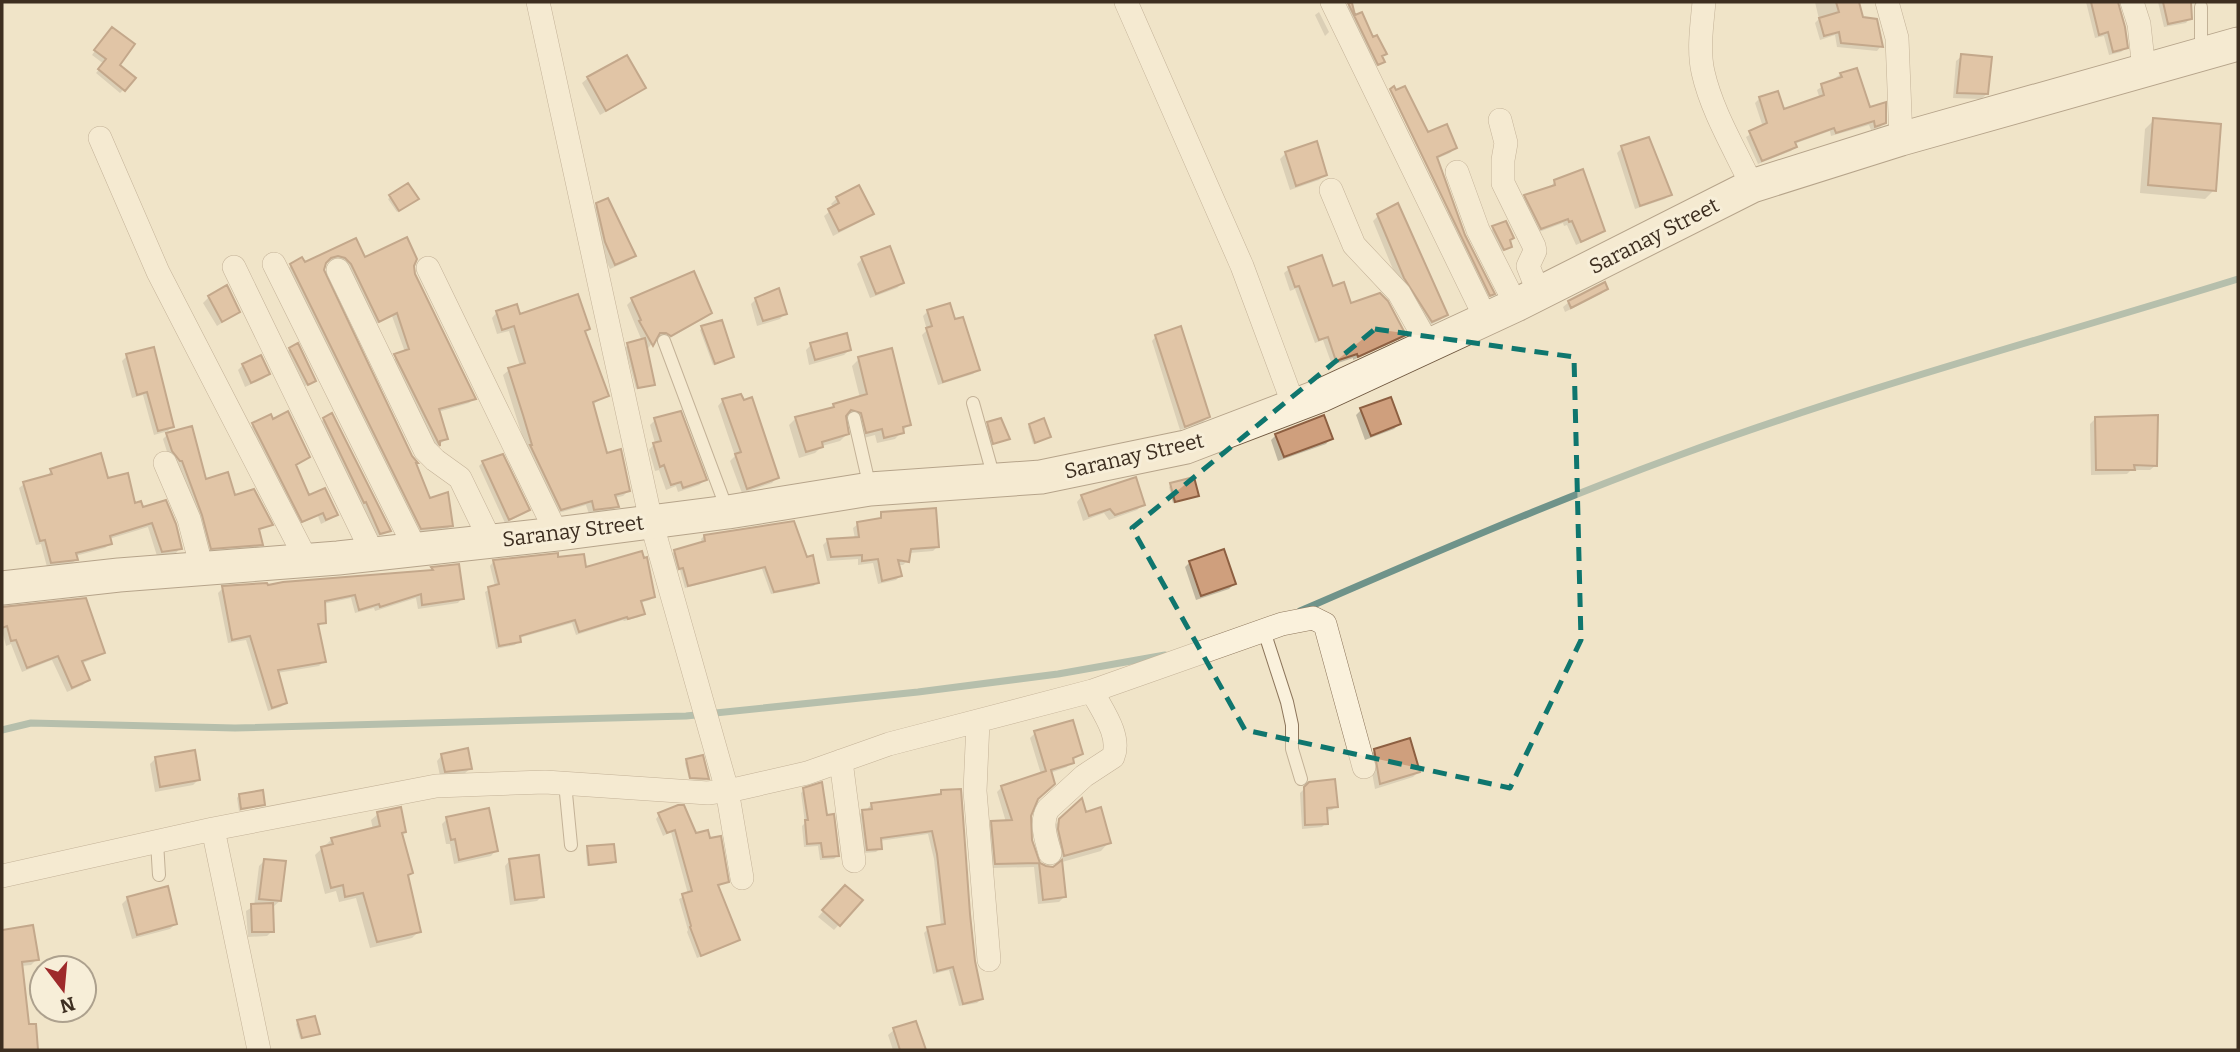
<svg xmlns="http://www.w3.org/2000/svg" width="2240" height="1052" font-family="Bitter,serif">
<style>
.shadow{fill:#0003}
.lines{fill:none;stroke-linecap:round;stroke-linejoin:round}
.stream{stroke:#6f938a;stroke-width:7}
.building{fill:#cf9f7d;stroke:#8d5f41;stroke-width:2}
.lane-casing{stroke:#8d765c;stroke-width:14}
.street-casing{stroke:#8d765c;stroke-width:24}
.secondary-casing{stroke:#6f573f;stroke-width:35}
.lane{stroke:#faf1dc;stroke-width:12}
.street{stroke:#faf1dc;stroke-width:23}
.secondary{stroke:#faf1dc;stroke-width:33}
.marked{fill:none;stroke:#0f766e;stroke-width:5;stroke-dasharray:14 9;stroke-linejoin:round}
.labels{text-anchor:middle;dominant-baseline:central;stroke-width:6;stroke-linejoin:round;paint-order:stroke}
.street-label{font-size:21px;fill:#3d2e20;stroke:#f7eed8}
</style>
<rect width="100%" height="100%" fill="#f0e4c8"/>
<path class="shadow" d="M1815 2H1857L1861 19 1881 46 1877 51 1837 47 1835 35 1820 40 1815 23 1819 19Z
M2086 2H2118L2126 48 2121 52 2109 55 2104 36 2095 38Z
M2158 2H2200L2189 4 2190 18 2186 23 2164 27Z
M1351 5 1354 17 1361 14 1383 62 1376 66 1347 7Z
M1319 12 1329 32 1325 36 1315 15Z
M108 33 123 90 120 93 96 73 104 64 92 55Z
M1962 56 1987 94 1981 99 1953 98 1956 61Z
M1841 74 1869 109 1885 123 1880 127 1871 130 1869 125 1831 136 1830 131 1794 144 1795 147 1791 151 1758 164 1746 137 1763 127 1755 103 1760 98 1783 112 1820 99 1817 90Z
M588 78 644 88 638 93 600 115 582 83Z
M1389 92 1448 212 1427 135 1455 148 1450 153 1436 159 1463 236 1492 293 1488 298 1386 95Z
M2154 120 2214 190 2205 199 2140 193 2145 129Z
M1314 144 1325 174 1319 180 1290 190 1280 159 1285 154Z
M1622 148 1670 194 1665 199 1635 209 1617 153Z
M1555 181 1603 230 1598 235 1576 245 1567 225 1564 226 1563 223 1536 233 1520 201 1525 196 1550 188Z
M407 185 414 201 397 212 388 199Z
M837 198 872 214 866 219 833 236 824 216 834 208 831 204Z
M597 205 634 256 628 261 610 269 600 248 592 210Z
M1378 216 1446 315 1440 320 1426 327 1399 284 1373 221Z
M1505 223 1510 247 1502 251 1491 230Z
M355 240 364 259 412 266 414 275 474 398 469 403 438 412 446 439 435 448 391 361 405 352 392 316 374 325 340 262 333 260 325 262 322 270 429 500 451 525 446 530 417 533 286 270 291 266 304 264Z
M862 259 902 283 897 288 870 298 857 264Z
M1289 269 1332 288 1350 305 1404 334 1400 339 1353 360V358L1332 365 1323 340 1315 343 1295 289 1290 291 1284 273Z
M1606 289 1601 294 1565 312 1563 307 1569 302Z
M209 297 238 312 217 326 203 303Z
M756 299 785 313 780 319 757 326 751 304Z
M632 300 710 312 705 318 665 341 656 338 646 351 653 384 636 389 625 347 642 341 627 305Z
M928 311 978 369 973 374 938 385 922 335 927 330 923 316Z
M497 312 588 329 584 333 607 395 592 405 605 455 628 491 623 496 614 498 617 506 612 511 589 514 586 505 555 514 527 451 503 375 509 370 520 366 509 331 497 334 492 318Z
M702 328 732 356 730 359 713 365 700 330Z
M1156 336 1208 417 1203 422 1180 430 1152 341Z
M811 345 849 350 844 355 809 365 806 350Z
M290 349 312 383 305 386 288 351Z
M127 356 172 426 168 431 154 435 143 395 132 398 122 361Z
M859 359 909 424 895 439 877 443 875 435 860 439 854 419 844 415 847 434 840 441 822 446 815 453 799 458 789 425 796 418 830 410 834 405 860 398 852 366Z
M243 365 268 374 263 379 245 387 238 370Z
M723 400 777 477 772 483 742 493 730 461 735 456 718 406Z
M1361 410 1399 424 1394 429 1365 440 1356 415Z
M270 417 308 456 295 466 308 498 336 514 331 519 321 524 318 516 297 525 248 430 253 425Z
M324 419 389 530 385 534 376 536 320 423Z
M2095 419 2156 465 2150 470H2131L2127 474 2091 475 2090 424Z
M655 420 705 480 699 485 678 492 676 486 666 490 659 470 655 471 649 450 655 443 650 425Z
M988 424 1008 439 991 445 986 426Z
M1030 425 1049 437 1033 444 1028 427Z
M167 435 205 481 234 497 271 525 258 531 261 544 257 548 207 552 199 520 178 464H175L168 455 163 439Z
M1276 435 1331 438 1326 444 1278 461 1271 440Z
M483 462 528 510 524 514 505 523 479 466Z
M51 470 107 480 134 505 142 510 180 548 176 553 157 556 148 527 109 539 110 544 105 548 75 556 76 560 71 564 47 567 41 544 36 545 19 488 24 484 47 477Z
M1171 485 1197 495 1173 503 1169 487Z
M1082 496 1143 504 1137 510 1109 520 1104 513 1083 521 1077 502Z
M882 514 937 547 933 551 909 553 907 561 903 565H898L900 576 896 580 878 584 873 563 858 565V559L827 561 823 545 827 541 855 539 853 528 858 524 878 521Z
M704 536 806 559 817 582 814 586 771 594 762 569 685 588 680 570 676 571 671 555 675 551 702 543 701 539Z
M556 555 557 559 654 596 650 600 640 603 643 613 639 617 624 621 623 620 576 635 572 623 519 638V641L515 645 496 649 485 592 495 586 490 566 493 562Z
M1190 562 1234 584 1229 589 1196 600 1185 567Z
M432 569 462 598 458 603 418 609 416 598 375 611 374 608 355 613 351 598 323 604 324 622 317 627 324 661 319 666 277 673 285 703 281 707 268 711 246 640 228 643 218 593 223 588H266L429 573Z
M84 600 103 652 97 657 81 664 88 679 83 685 67 692 52 660 22 672 11 644 6 646 2 630V608Z
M1035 733 1081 754 1072 760 1067 767 1050 773 1034 802 1028 824 1032 846 1038 864 1046 868 1064 897 1059 902 1038 904 1034 867 991 868 987 827 992 822H1006L997 792 1002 787 1041 774 1030 738Z
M1375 751 1418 772 1413 777 1375 789 1369 756Z
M442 755 471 768 465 773 440 776 437 761Z
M156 758 198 780 193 785 155 792 150 764Z
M687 760 707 778 705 780 689 779 685 763Z
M1310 783 1336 806 1332 810 1326 811V823L1322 827 1302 829 1300 793Z
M804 790 825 816 837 856 834 859 820 860 818 846 804 847 802 826 805 823 801 793Z
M942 792 981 999 977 1003 959 1006 949 970 933 974 924 933 928 929 941 926 934 859 928 834 879 841 880 848 876 852 863 853 858 816 862 812 869 811 868 808 872 804 937 796Z
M239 795 263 804 239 811 237 798Z
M378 814 404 831 400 835 411 873 407 878 419 931 412 938 370 948 356 898 339 902 336 891 325 894 315 855 332 839 373 829 371 820Z
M1085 814 1109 842 1101 851 1055 864 1051 829 1060 820Z
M659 815 695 835 727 882 717 887 738 939 734 943 697 958 687 932 688 930 679 899 688 894 671 832 663 836 656 819Z
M447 819 496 850 491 856 454 864 450 844H446L442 824Z
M588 848 614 862 612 864 587 866 586 850Z
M510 860 542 896 537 901 510 905 505 866Z
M264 861 280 901 274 906H271L272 931 267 936 248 937 246 911 254 906 259 866Z
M845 887 860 901 834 930 818 917Z
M128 898 175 924 170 929 132 939 122 904Z
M31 927 37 959 31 965 21 966 28 1026 35 1025 36 1050H2V931Z
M298 1022 318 1033 300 1039 296 1024Z
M915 1023 924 1050H893L888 1035 894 1030Z"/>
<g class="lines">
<path class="stream" d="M1300 611C1424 557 1549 503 1677 456 1861 388 2051 337 2238 279
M2 730 31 723 235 728 686 716 918 692 1058 674 1165 655"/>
</g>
<path class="building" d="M1836 2H1859L1863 17 1877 19 1883 47 1841 43 1839 32 1824 36 1819 18 1839 12Z
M2091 2H2118L2125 27 2128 48 2113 52 2108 32 2099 35Z
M2163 2H2191L2192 19 2168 24Z
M1348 3H1352L1355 15 1362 12 1373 37 1377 35 1387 54 1382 56 1385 62 1378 65Z
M112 27 135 44 120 65 136 78 125 91 98 69 106 59 94 50Z
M1961 54 1992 57 1988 94 1957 93Z
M627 55 646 88 606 111 587 77Z
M1857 68 1870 107 1886 102V123L1875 127 1874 121 1836 133 1834 128 1795 142 1797 147 1762 161 1749 131 1767 123 1759 97 1778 91 1784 109 1824 95 1821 84 1842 77 1840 73Z
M1394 86 1396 90 1405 86 1428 132 1447 124 1457 148 1437 157 1465 235 1495 294 1490 296 1390 89Z
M2153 118 2221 124 2216 191 2148 185Z
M1649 137 1672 195 1640 206 1621 146Z
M1317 141 1327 175 1296 186 1285 152Z
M1583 169 1605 231 1581 242 1572 221 1569 222 1568 219 1541 229 1524 195 1555 185 1554 180Z
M408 183 419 199 399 211 389 195Z
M859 185 874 214 839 231 828 209 839 203 836 197Z
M608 198 636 256 615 265 605 242 596 203Z
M1398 203 1448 315 1432 322 1404 278 1377 214Z
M1506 221 1514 238 1510 240 1512 247 1504 250 1492 226Z
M407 237 417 259 414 266 415 274 476 399 439 409 448 439 440 441V446L394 354 409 349 397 313 379 322 351 264 345 258 338 256 331 258 326 263 324 270 412 456 418 463H416L430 498 448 492 453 526 421 529 290 264 302 257 305 262 356 238 365 257Z
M890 246 904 283 876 294 861 257Z
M1322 255 1333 286 1344 282 1351 303 1380 293 1388 301 1406 335 1358 357 1357 354 1336 361 1328 337 1319 340 1299 286 1295 287 1288 267Z
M694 271 712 313 671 336 666 333H660L653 346 639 321 641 320 631 298Z
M1605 282 1608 289 1571 308 1568 301Z
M227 285 240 312 222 322 208 296Z
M779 288 787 314 763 321 755 298Z
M578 294 590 329 585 331 609 396 593 402 607 453 621 449 630 491 615 495 619 507 594 510 592 501 561 510 530 445H532L523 415 508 368 525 363 514 326 502 330 496 311 517 304 520 314Z
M950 303 955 319 963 317 980 370 943 382 926 328 932 326 927 310Z
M722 320 734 357 715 364 701 326Z
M1181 326 1210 417 1185 427 1155 335Z
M847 333 851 350 815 360 810 343Z
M645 338 655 385 638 388 627 343Z
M298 343 316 381 308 385 289 348Z
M154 347 174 427 158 431 147 392 137 395 126 354Z
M892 348 911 425 903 427 904 433 884 438 882 429 866 433 861 413 851 410 846 416 849 434 822 442 823 447 806 452 795 417 834 407 833 404 867 394 858 357Z
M261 355 270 374 251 383 242 364Z
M741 394 744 400 752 397 779 478 747 489 735 454 741 452 722 399Z
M1391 397 1401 424 1371 436 1360 408Z
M288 411 310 457 296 465 309 495 325 488 338 515 326 520 323 513 302 522 252 423 271 414 273 419Z
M681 411 707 480 683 488 681 482 671 485 664 465 660 467 653 443 661 441 654 418Z
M332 413 391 531 380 534 366 502 364 503 323 418Z
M1324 415 1333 439 1284 457 1275 434Z
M2158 415 2157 466 2134 465 2135 470H2096L2095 417Z
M1001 418 1010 439 993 444 987 422Z
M1044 418 1051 437 1035 443 1029 424Z
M192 426 206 479 228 472 235 495 254 489 273 525 259 529 263 545 211 549 202 515 182 461H180L172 451 166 433Z
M101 453 108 478 128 473 135 503 141 501 143 507 166 500 176 524 182 549 162 552 152 523 110 536 112 544 76 553 78 560 51 563 45 540 40 541 23 482 52 474 50 469Z
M503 454 530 510 509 520 482 461Z
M1136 477 1145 505 1115 515 1110 509 1089 516 1081 495Z
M1194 477 1199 496 1175 502 1170 483Z
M936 508 939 547 911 549 909 562 898 560 902 576 882 581 878 559 862 561V555L831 557 827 539 859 537 857 522 881 518V512Z
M794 521 807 557 813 555 819 583 774 592 765 567 688 586 683 568 679 569 674 550 705 541 704 535Z
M1224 549 1236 584 1201 596 1189 561Z
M642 551 644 558 647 557 655 597 641 601 645 614 628 619 627 617 579 632 575 620 520 636 521 642 499 646 488 587 499 584 493 560 558 553V557L584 554 586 567Z
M459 564 464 599 422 605 421 594 380 607 379 604 359 610 355 595 325 601 326 623 318 624 326 662 278 670 287 703 272 708 250 636 232 640 222 586 267 583 268 585 283 582 433 570 431 567Z
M86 598 105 653 82 661 90 680 72 688 58 656 27 668 16 640 11 641 7 626 2 628V607Z
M1073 720 1083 754 1073 758 1074 763 1051 770 1055 784 1038 799 1031 816 1032 840 1040 863 1046 866 1053 867 1062 860 1066 897 1043 900 1039 863 995 864 991 821 1012 820 1001 786 1046 771 1034 731Z
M1410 738 1420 772 1380 784 1374 749Z
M468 748 472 769 445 772 441 754Z
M195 750 200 780 160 787 155 757Z
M703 755 709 779 690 778 686 759Z
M1335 779 1338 807 1327 808 1328 824 1305 825 1304 787 1309 782Z
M822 782 827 815 834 814 839 856 823 857 821 843 807 844 805 820H808L803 788Z
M961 789 970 914 975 961 983 999 963 1004 953 967 937 971 927 927 945 924 937 854 932 831 881 838 882 849 867 850 862 810 872 809 871 803 941 794V790Z
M263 790 265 805 241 809 239 794Z
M1082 798 1086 812 1101 807 1111 843 1064 856 1058 829 1059 819Z
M678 805H684L696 833 708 830 710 838 721 836 729 882 718 885 740 940 701 956 690 927 691 926 682 894 692 891 675 830 667 833 658 813Z
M401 807 406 832 402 833 413 873 408 875 421 932 377 942 363 893 345 897 343 885 331 888 321 847 333 844 331 838 380 826 377 812Z
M489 808 498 851 459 860 455 839 451 840 446 817Z
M614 844 616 862 589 865 587 846Z
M539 855 544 897 515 900 509 859Z
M264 859 286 861 281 901 259 899Z
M845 885 863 900 840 926 822 910Z
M168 886 177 924 137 935 127 897Z
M273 903 274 932H252L251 904Z
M33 925 39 960 22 962 29 1024H36L38 1050H2V930Z
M315 1016 320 1034 302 1038 297 1020Z
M916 1021 926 1050H900L893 1028Z"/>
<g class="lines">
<g class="lane-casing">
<path id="lane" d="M2201 7V51
M664 341 728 512
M973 403 994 478
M854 418 870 488
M1264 631 1287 702 1292 725V749L1301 779
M565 783 571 845
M157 842 159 875"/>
</g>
<g class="street-casing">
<path id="street" d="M538 2 651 521 727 790 742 878
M1126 2 1242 266 1294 406
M1332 2 1486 319
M1704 2C1702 24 1698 50 1703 72 1712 112 1735 149 1752 186
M1887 2 1897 38 1901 139
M2132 2 2139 24 2144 70
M1500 120 1506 143 1503 160V183L1534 246 1535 251 1528 266 1539 294
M100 138 158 272 306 559
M1457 172 1478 230 1516 305
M1331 190 1354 245 1399 293 1429 346
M274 264 416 550
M234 267 373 554
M428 268 557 534
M338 270 425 450 435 460 460 478 491 542
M165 463 189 519 202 569
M978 722 975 791 989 960
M841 761 854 861
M213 829 259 1050
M1050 853C1046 839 1040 822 1048 809L1084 776 1113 757C1122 736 1101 709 1092 691
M2 876 213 829 436 786 545 782 708 793 737 789 807 773 889 744 1092 691 1282 624 1313 618 1325 624 1364 767"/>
</g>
<g class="secondary-casing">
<path id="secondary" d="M2 588 119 575 338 558 557 534 728 512 870 489 1041 477 1186 447 1322 395 1516 305 1752 186 1901 139 2238 44"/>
</g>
<use href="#lane" class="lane"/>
<use href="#street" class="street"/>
<use href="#secondary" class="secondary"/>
</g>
<path d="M0 0H2240V1052H0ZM1375 329 1574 357 1581 640 1510 788 1245 730 1132 528Z" fill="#f0e4c8" fill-opacity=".55" fill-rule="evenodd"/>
<path class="marked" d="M1375 329 1574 357 1581 640 1510 788 1245 730 1132 528Z"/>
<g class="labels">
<g class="street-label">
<text transform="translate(1654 236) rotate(-27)">Saranay Street</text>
<text transform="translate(1134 456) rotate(-13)">Saranay Street</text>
<text transform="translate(573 531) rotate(-7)">Saranay Street</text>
</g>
</g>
<rect width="2240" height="1052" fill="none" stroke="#3d2e20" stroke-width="7"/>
<g transform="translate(63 989) rotate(164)"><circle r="33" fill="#f7eed8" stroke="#ada18e" stroke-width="2"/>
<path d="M0-5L12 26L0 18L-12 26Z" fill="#9e2a2b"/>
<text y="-10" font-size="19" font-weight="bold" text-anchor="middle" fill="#3d2e20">N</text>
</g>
</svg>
